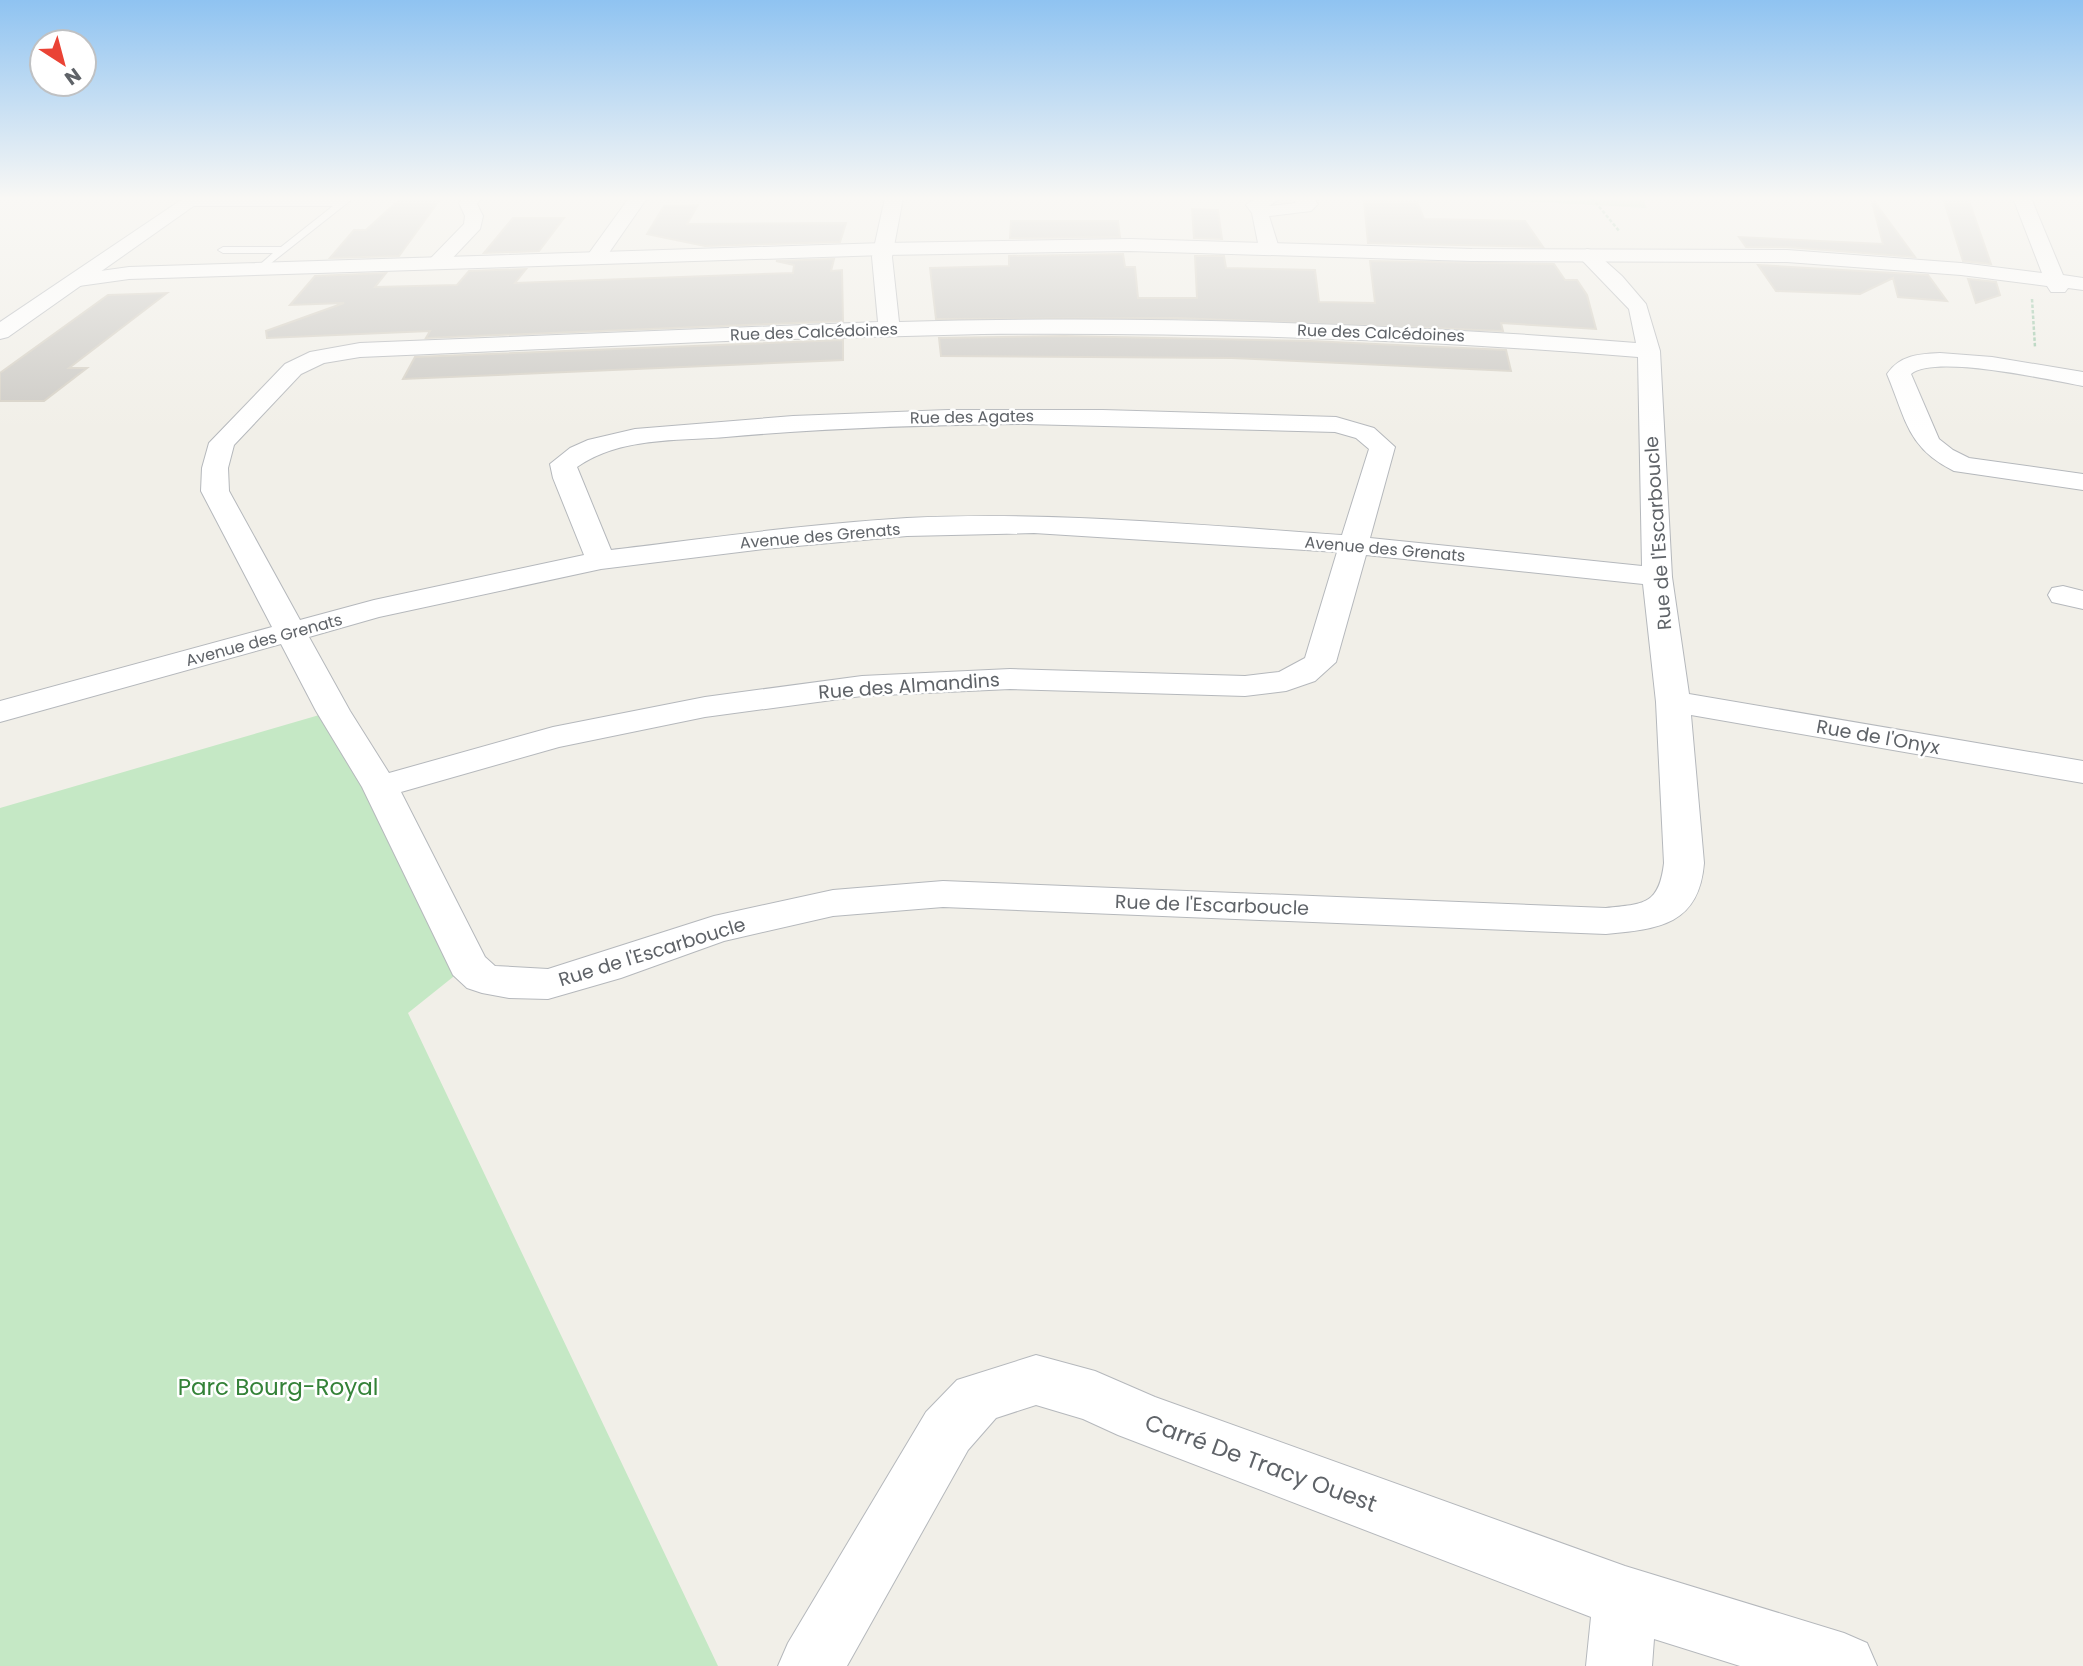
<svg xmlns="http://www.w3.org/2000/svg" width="2083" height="1666" font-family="Poppins,sans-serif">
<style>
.green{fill:#c5e8c5}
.building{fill:#cccac5;stroke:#d6d1c6;stroke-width:2}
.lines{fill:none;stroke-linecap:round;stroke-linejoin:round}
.service-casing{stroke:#b5b8bc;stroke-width:2}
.minor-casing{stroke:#b5b8bc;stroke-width:2}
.tertiary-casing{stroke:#b5b8bc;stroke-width:2}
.secondary-casing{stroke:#b6babf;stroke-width:2}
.path{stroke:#9cc7a9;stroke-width:2.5;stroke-dasharray:3.5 2;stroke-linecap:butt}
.service{fill:#fff;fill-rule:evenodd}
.minor{fill:#fff;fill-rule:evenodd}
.tertiary{fill:#fff;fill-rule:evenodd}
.secondary{fill:#fff;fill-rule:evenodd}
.labels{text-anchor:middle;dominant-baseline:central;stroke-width:5;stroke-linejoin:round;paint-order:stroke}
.far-street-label{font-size:16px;fill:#5f6368;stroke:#fff}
.street-label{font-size:19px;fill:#5f6368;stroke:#fff}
.near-park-label{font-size:23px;fill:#348238;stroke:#fff}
.near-street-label{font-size:23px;fill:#5f6368;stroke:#fff}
</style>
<rect width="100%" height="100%" fill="#f1efe8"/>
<path class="green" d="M1467 198H1642L1647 208Z
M333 711 468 965 408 1013 718 1666H0V808Z"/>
<path class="building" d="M401 198H441L399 256 330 258 354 230H366Z
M1943 198H1968L1991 264 1963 261Z
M1364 201 1417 202 1424 219 1525 221 1543 247 1368 243Z
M1874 201 1915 257 1787 247H1746L1739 237 1883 244 1872 202Z
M698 205 687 224 846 223 840 242 705 246 647 234 664 206Z
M1192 209 1218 210 1222 239 1194 238Z
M513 218H564L539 251 484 253Z
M1011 221H1118L1120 237 1010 238Z
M1123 254 1125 267H1135L1138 298H1197L1195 256H1224L1226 268 1315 270 1319 302 1375 303 1370 261 1554 264 1565 280H1577L1587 295 1596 329 1501 323 1503 331 1176 318 936 319 930 268 1009 266V256Z
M834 259 831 271 842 270 843 321 426 338 430 331 267 338 266 331 344 303 290 305 315 276 386 273 375 287 457 285 469 271 526 269 515 283 793 273 794 265 776 261Z
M1758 265 1928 275 1947 301 1898 297 1893 278 1860 294 1776 291Z
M1968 279 1996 282 2000 295 1976 303Z
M167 293 69 368H87L44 401H0V373L108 295Z
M1064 336 1310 341 1506 350 1511 371 1232 358 941 356 939 338Z
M843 340V360L403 379 415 357Z"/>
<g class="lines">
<g class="service-casing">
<path id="service" d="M342 198 351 200 261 271 256 268 273 253H223L218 250 223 247H281L333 206H189L184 203 189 200Z"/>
</g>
<g class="minor-casing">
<path id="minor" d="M482 198 477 204 483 216 480 229 445 266H431L428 262 431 258 464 224 465 216 459 203 462 199Z
M629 198H647L604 260H590L587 256Z
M885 198H903L892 257 899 322C1145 315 1391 323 1636 343L1629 309 1577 255 1587 249 1594 251 1622 276 1646 304 1660 351 1672 577 1689 694 2083 761V783L1691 715 1704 863C1699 925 1659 929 1606 934L943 907 833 916 724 941 621 978 548 999 509 998 482 993 467 988 453 975 362 787 316 711 281 644 0 722V701L272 627 201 491 202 468 209 443 285 364 310 352 360 343 878 322 872 257ZM982 334C1201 332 1419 339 1638 357L1642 566 1370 538 1395 447 1374 428 1336 417 1103 410H948L793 416 635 429 588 440 570 448 550 464 553 478 584 555 374 600 300 620 229 491 228 468 234 445 301 374 324 363 360 357 749 340ZM1025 424 1335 432 1356 438 1369 449 1342 535C1198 525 1052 511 907 518 808 524 709 538 611 550L577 467C620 437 676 441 726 437 826 428 925 425 1025 424ZM1034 533 1337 552 1305 658 1279 672 1245 676 1010 669 862 676 705 697 553 727 389 773 350 711 309 637 379 617 601 569 764 549 907 536ZM1366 555 1643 584 1656 702 1664 863C1659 905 1644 904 1606 908L943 881 833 890 714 916 548 969 495 966 485 957 401 792 559 747 705 717 862 696 1010 689 1245 696 1286 691 1315 681 1336 662Z
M1256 198H1281L1269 206 1296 203 1292 198H1313L1318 204 1311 211 1269 216 1279 248 1269 254 1259 248 1252 213 1246 205Z
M1940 353 1992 357 2083 372V386C2050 380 1935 354 1911 374L1939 439 1953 450 1969 458 2083 474V490L1954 471C1907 448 1906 419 1887 374 1900 355 1919 354 1940 353Z
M2063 586 2083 591V609L2052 602 2048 595 2052 588Z
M1036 1355 1095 1371 1155 1397 1625 1566 1844 1633 1867 1643 1877 1666H1740L1654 1639 1652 1666H1586L1591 1617 1118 1435 1083 1419 1036 1405 996 1418 968 1450 847 1666H778L788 1643 926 1412 957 1380Z"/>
</g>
<g class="tertiary-casing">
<path id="tertiary" d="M2013 198H2031L2063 275 2083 278V290L2068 288 2065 292H2051L2047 286 1961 275 1787 262 1472 261 1130 251 884 255 129 279 79 286 72 284 69 280 72 276 79 274 129 267 884 243 1130 239 1472 249 1787 250 1961 263 2042 273Z"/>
</g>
<g class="secondary-casing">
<path id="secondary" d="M184 198H205L8 337 0 339V322Z"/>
</g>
<path class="path" d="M1592 198 1620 232
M2032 299 2035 347"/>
<use href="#service" class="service"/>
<use href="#minor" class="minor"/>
<use href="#tertiary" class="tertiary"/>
<use href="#secondary" class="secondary"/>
</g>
<linearGradient id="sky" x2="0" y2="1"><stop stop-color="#8fc3f1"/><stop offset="0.46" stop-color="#f9f8f5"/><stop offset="1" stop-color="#f9f8f5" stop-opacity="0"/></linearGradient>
<rect width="2083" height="431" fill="url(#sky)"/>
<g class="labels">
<g class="far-street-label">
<text transform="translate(814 332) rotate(-2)">Rue des Calcédoines</text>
<text transform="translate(1381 333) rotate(2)">Rue des Calcédoines</text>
<text transform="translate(972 417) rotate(-1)">Rue des Agates</text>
<text transform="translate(820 536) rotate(-5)">Avenue des Grenats</text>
<text transform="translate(1385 549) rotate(5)">Avenue des Grenats</text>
<text transform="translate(264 640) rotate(-15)">Avenue des Grenats</text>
</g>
<g class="street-label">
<text transform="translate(1658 533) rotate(-94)">Rue de l'Escarboucle</text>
<text transform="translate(909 686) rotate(-4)">Rue des Almandins</text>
<text transform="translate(1878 737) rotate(10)">Rue de l'Onyx</text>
<text transform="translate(1212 905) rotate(2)">Rue de l'Escarboucle</text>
<text transform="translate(652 952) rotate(-17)">Rue de l'Escarboucle</text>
</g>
<g class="near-park-label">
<text x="278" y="1387">Parc Bourg-Royal</text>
</g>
<g class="near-street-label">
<text transform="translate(1261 1463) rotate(20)">Carré De Tracy Ouest</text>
</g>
</g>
<g transform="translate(63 63) rotate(144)"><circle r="33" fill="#ffffff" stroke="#bfc1c3" stroke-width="2"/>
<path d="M0-5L12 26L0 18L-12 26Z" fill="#ea4335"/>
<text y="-10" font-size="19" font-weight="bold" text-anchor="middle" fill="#5f6368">N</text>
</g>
</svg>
